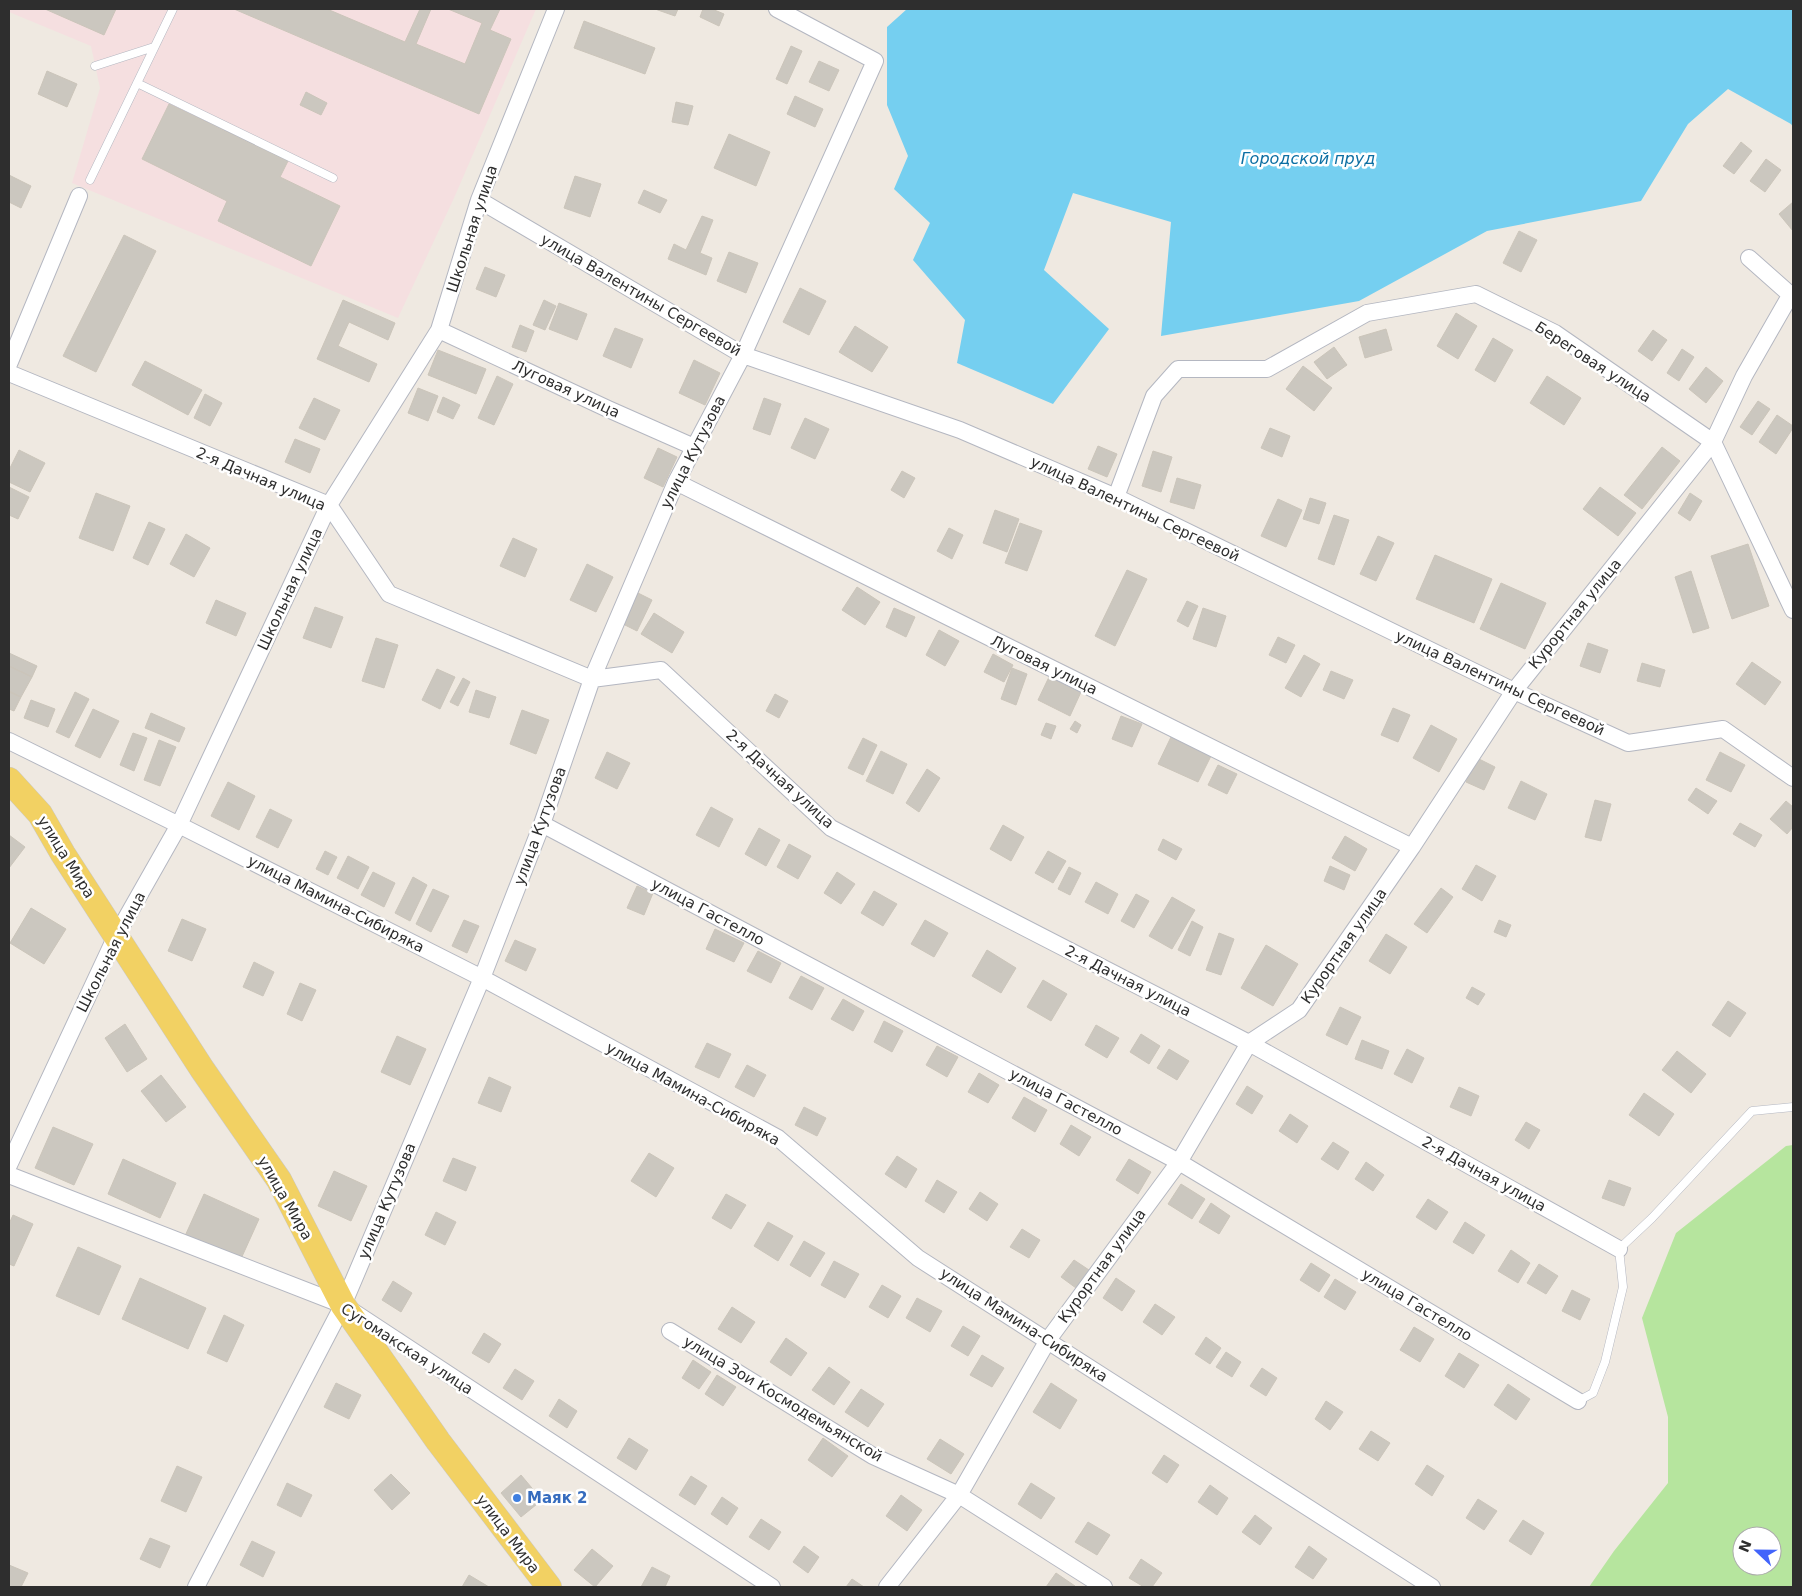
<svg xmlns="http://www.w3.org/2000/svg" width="1802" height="1596" font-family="'DejaVu Sans',sans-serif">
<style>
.medical{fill:#f5dfe0}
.green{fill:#b6e59e;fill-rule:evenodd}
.water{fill:#75cff0}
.building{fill:#cbc7bf;stroke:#cbc5ba}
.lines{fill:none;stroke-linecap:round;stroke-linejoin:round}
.lane-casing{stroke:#b4b7c1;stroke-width:9}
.street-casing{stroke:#b4b7c1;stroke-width:18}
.primary-casing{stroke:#c9c9c9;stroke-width:26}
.lane{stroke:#fff;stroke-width:8}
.street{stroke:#fff;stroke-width:16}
.primary{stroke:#f2d163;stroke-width:25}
.shop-dot{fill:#3f7fe0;stroke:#fff;stroke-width:2}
.labels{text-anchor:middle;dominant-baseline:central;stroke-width:5;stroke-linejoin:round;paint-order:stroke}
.street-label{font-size:15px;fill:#2e2e2e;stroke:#fff}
.shop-label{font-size:15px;font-weight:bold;fill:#366cbe;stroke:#fff;text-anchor:start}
.water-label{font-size:16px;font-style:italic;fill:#0d6fa3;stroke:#fff}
</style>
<rect width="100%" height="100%" fill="#efe9e1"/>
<path class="medical" d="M9 9H536L454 198 398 318 72 183 100 88 91 46 9 12Z"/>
<path class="green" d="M1793 1145V1587H1589L1614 1551 1668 1483V1417L1642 1318 1676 1233 1786 1146ZM1742 1536H1772V1566H1742Z"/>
<path class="water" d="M907 9H1793V127L1791 124 1728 89 1688 124 1641 201 1487 231 1359 301 1161 336 1171 222 1073 193 1044 270 1109 329 1053 404 957 363 965 320 913 260 930 223 894 189 908 156 887 105V27Z"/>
<path class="building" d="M45 9H116L104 35Z
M234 9H327L405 42 420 9H431L416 44 465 64 482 23 448 9H500L490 30 511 39 479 114Z
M655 9H678L675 16Z
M703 9H712L724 14 719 26 700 17Z
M584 21 655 48 645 74 574 48Z
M791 46 802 51 787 84 776 79Z
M819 61 839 70 829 91 809 82Z
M47 71 77 84 67 107 38 94Z
M306 92 327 103 321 115 300 105Z
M795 96 823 109 815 127 787 114Z
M676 102 693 106 688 125 672 122Z
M169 104 288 161 280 177 340 206 311 266 218 221 227 201 142 159Z
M729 134 770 152 756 186 714 168Z
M1741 142 1752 151 1734 174 1723 166Z
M1766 159 1781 170 1765 192 1750 181Z
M9 175 31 186 21 208 9 202Z
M575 176 601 184 590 217 564 208Z
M644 190 667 200 660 213 638 203Z
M1793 202V231L1779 214Z
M702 216 713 220 700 253 712 258 706 275 668 259 674 244 686 250Z
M1519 231 1537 240 1521 272 1503 263Z
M124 235 156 251 96 372 63 356Z
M729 252 758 263 746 293 717 281Z
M485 267 505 275 496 297 476 289Z
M800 288 826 301 809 335 783 322Z
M343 300 395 323 388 340 349 322 338 346 377 364 369 382 317 359Z
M544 300 556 306 545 330 533 325Z
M559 303 587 314 577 340 549 329Z
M1456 313 1477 326 1458 359 1437 346Z
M520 325 534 331 526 352 512 347Z
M855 326 888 347 872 372 839 352Z
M615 328 643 339 631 368 603 356Z
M1386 329 1392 350 1365 358 1359 337Z
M1653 330 1667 340 1652 361 1638 351Z
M1493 338 1513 350 1495 382 1475 370Z
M1334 347 1347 365 1327 379 1314 362Z
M1682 349 1694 357 1679 381 1667 373Z
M438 350 486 369 476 394 428 375Z
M694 360 720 373 705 405 679 393Z
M145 361 202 390 188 415 132 385Z
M1303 366 1332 388 1314 411 1286 389Z
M1706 367 1723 381 1706 403 1689 389Z
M497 376 513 384 494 425 478 418Z
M1547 376 1581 398 1564 425 1530 403Z
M418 388 438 396 428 421 408 413Z
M205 394 222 403 210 426 194 418Z
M443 397 460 405 453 419 437 412Z
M314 398 340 410 325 440 299 428Z
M764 398 781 404 770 435 753 429Z
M1758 401 1770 409 1752 435 1740 427Z
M1777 415 1793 426V428L1776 454 1759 442Z
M805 418 829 429 815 459 791 448Z
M1270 428 1290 436 1282 457 1261 448Z
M295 439 320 449 310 473 285 462Z
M1098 446 1117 454 1107 477 1088 469Z
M1662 447 1680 461 1642 509 1624 495Z
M658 448 677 457 663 487 644 478Z
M19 450 45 463 30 492 9 482V470Z
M1153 451 1172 457 1161 492 1142 486Z
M902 471 915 478 904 498 891 490Z
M1177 478 1201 485 1194 509 1170 502Z
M9 487 29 497 18 519 9 515Z
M1600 487 1636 513 1618 536 1583 509Z
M96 493 130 506 113 551 79 538Z
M1690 493 1702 501 1690 521 1678 513Z
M1310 498 1326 503 1319 524 1303 519Z
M1278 499 1302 510 1286 547 1261 536Z
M995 510 1019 519 1007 552 983 543Z
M1334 515 1349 520 1334 565 1318 559Z
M149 522 165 529 148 565 133 558Z
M1020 523 1042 531 1027 571 1005 563Z
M949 528 963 535 952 559 937 551Z
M186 534 210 548 194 577 170 564Z
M1378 536 1394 543 1376 581 1360 574Z
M513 538 537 549 525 577 500 566Z
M1748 544 1769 606 1732 619 1711 556Z
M1435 555 1492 579 1474 623 1416 599Z
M587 564 613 577 596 612 570 600Z
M1127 570 1147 579 1115 646 1095 636Z
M1691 571 1709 628 1693 633 1675 577Z
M1501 583 1546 603 1525 649 1480 629Z
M857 587 880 602 865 625 842 610Z
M638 593 652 600 637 631 623 624Z
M216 600 246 613 236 636 206 623Z
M1187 601 1198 606 1188 627 1177 621Z
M315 607 343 617 331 648 303 638Z
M894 608 915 617 906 637 886 627Z
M1203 608 1226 616 1216 647 1193 639Z
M654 613 684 632 672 653 641 634Z
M939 630 959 641 945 666 926 655Z
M1278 637 1295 645 1286 663 1269 655Z
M376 638 398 645 384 688 362 681Z
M1588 643 1608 650 1600 673 1580 666Z
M9 653 37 666 32 677 9 666Z
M993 654 1013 665 1004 682 984 672Z
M1304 655 1320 664 1301 697 1285 688Z
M1752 662 1781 682 1765 705 1736 684Z
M1642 663 1665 670 1660 687 1637 681Z
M9 666 32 677 21 697 9 692Z
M1012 668 1027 674 1016 705 1001 699Z
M437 669 455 677 440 709 422 700Z
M1331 671 1353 680 1344 699 1323 690Z
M1049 677 1081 692 1070 716 1038 700Z
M463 678 470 682 458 706 450 702Z
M476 690 496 697 489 718 469 712Z
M9 691 21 697 14 711 9 709Z
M75 692 89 699 69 738 56 732Z
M775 694 788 701 779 718 766 711Z
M31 700 55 709 48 727 24 718Z
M1393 708 1410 715 1398 742 1381 735Z
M93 709 119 721 100 758 75 746Z
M522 710 549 720 536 754 510 744Z
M151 713 185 728 179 742 145 728Z
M1121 716 1142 724 1132 747 1112 739Z
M1075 721 1081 725 1077 733 1070 729Z
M1046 723 1056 726 1051 739 1041 735Z
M1431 725 1457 739 1439 772 1413 758Z
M133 733 147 738 134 771 120 765Z
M1171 737 1211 756 1198 782 1158 764Z
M863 738 877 745 863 775 848 768Z
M159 740 176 747 160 786 144 780Z
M881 751 907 764 893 794 866 781Z
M607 752 630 763 617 789 595 778Z
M1720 752 1745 765 1731 792 1706 780Z
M1477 758 1495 767 1484 790 1466 782Z
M1218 765 1237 774 1227 794 1208 785Z
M927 769 940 778 919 812 906 803Z
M1521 781 1547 794 1535 820 1508 808Z
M228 782 255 796 239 830 211 816Z
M1696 788 1717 801 1708 814 1688 800Z
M1595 800 1611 804 1601 841 1585 837Z
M1786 801 1793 807V827L1787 834 1770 819Z
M711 807 733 819 719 847 696 835Z
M270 809 292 820 278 848 256 837Z
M1740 823 1762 835 1755 847 1733 834Z
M1003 825 1024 837 1011 861 990 849Z
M759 828 780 840 766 866 745 854Z
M9 835 25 847 9 868Z
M1345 836 1367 849 1355 871 1332 858Z
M1163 839 1182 849 1176 860 1158 850Z
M789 844 811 856 798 879 777 867Z
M325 851 337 857 328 875 316 869Z
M1048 851 1066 861 1053 883 1035 873Z
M348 856 369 867 358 889 337 878Z
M1476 865 1496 876 1482 901 1462 889Z
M1330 866 1350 875 1344 890 1324 881Z
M1069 867 1081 873 1070 895 1058 889Z
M373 872 395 883 384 907 361 895Z
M837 872 855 884 841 904 824 893Z
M413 877 427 885 410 921 395 913Z
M1096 882 1118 894 1108 914 1085 902Z
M637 886 653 893 644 915 627 908Z
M1441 888 1453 897 1427 933 1414 924Z
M433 889 449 896 431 932 416 924Z
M874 891 897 904 883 926 861 913Z
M1136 894 1149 901 1134 928 1121 921Z
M1172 897 1195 910 1172 949 1149 936Z
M31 908 66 929 44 964 10 943Z
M182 919 206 929 192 961 168 951Z
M464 920 479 926 467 953 452 946Z
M925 920 948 933 934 957 911 944Z
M1499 920 1511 925 1506 937 1494 932Z
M1192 921 1203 927 1190 956 1178 950Z
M715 929 744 943 734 962 706 949Z
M1219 933 1234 939 1221 975 1206 970Z
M1386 934 1407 947 1390 974 1369 961Z
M515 940 536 949 526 971 505 961Z
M1266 945 1298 964 1273 1006 1241 988Z
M987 950 1016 968 1001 993 972 976Z
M758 951 781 963 771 983 747 971Z
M254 962 274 972 263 996 243 987Z
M801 976 824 988 812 1010 789 998Z
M1043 980 1067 994 1051 1021 1027 1007Z
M300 983 316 990 302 1021 287 1014Z
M1472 987 1485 994 1478 1005 1466 998Z
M843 999 864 1011 853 1031 831 1019Z
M1728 1001 1746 1013 1730 1037 1712 1025Z
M1340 1007 1361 1017 1347 1045 1326 1035Z
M884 1021 903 1031 892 1052 874 1042Z
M125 1024 147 1059 127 1072 105 1038Z
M1096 1025 1119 1038 1107 1058 1085 1045Z
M1141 1034 1160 1046 1149 1064 1130 1052Z
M397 1036 426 1049 410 1085 381 1072Z
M1362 1040 1389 1051 1382 1069 1355 1059Z
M707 1043 731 1054 719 1078 695 1067Z
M937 1046 958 1057 947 1077 926 1065Z
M1169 1049 1189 1061 1177 1080 1157 1068Z
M1407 1049 1424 1058 1412 1083 1394 1074Z
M1677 1051 1706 1074 1691 1093 1662 1070Z
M747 1065 766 1075 754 1097 735 1087Z
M979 1073 999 1085 988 1103 968 1092Z
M161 1075 186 1107 166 1122 141 1091Z
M489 1077 511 1087 501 1112 478 1103Z
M1247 1086 1263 1096 1252 1114 1236 1104Z
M1459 1087 1479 1096 1471 1116 1450 1107Z
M1644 1093 1674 1114 1659 1136 1629 1115Z
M1024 1097 1047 1110 1035 1132 1012 1118Z
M804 1107 826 1118 817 1136 795 1125Z
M1290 1114 1308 1126 1297 1143 1279 1131Z
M1526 1122 1540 1130 1529 1149 1515 1140Z
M1071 1125 1091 1137 1079 1156 1060 1144Z
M53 1127 93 1144 74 1185 35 1168Z
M1333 1142 1349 1152 1338 1170 1321 1159Z
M649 1153 674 1168 656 1197 631 1181Z
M897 1156 917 1169 906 1188 885 1174Z
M453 1158 476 1167 466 1191 443 1181Z
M123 1159 176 1183 160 1218 108 1194Z
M1129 1159 1151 1172 1138 1194 1116 1180Z
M1366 1162 1384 1175 1373 1191 1355 1179Z
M334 1171 367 1186 351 1221 318 1206Z
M937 1180 957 1192 944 1213 925 1201Z
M1609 1180 1631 1188 1624 1206 1602 1198Z
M1181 1184 1205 1199 1192 1219 1168 1204Z
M980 1192 998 1204 987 1221 969 1209Z
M204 1194 259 1219 240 1261 185 1236Z
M726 1194 746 1205 731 1229 712 1218Z
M1428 1199 1448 1212 1436 1230 1416 1217Z
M1211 1203 1230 1216 1219 1234 1199 1222Z
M436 1212 456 1222 445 1245 425 1235Z
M13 1215 33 1224 14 1266 9 1264V1224Z
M768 1222 793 1236 778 1261 754 1246Z
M1465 1222 1485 1235 1473 1254 1453 1242Z
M1022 1229 1040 1240 1029 1258 1010 1247Z
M804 1241 825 1253 810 1277 790 1265Z
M78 1247 121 1266 99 1315 56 1296Z
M1511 1250 1530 1263 1518 1283 1498 1271Z
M1074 1260 1089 1270 1076 1288 1061 1277Z
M834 1261 859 1274 845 1298 821 1285Z
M1311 1263 1330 1275 1319 1292 1300 1280Z
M1539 1264 1558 1276 1546 1294 1527 1283Z
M140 1278 206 1308 188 1349 122 1319Z
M1116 1278 1135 1291 1122 1311 1103 1298Z
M1335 1279 1356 1292 1345 1310 1324 1297Z
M393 1281 412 1293 401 1312 382 1300Z
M882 1285 901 1296 888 1318 869 1307Z
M1572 1290 1590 1299 1580 1320 1562 1311Z
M917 1298 942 1311 930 1332 906 1318Z
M1155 1304 1175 1317 1162 1335 1143 1322Z
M732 1307 755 1322 741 1343 718 1329Z
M224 1315 244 1325 227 1362 207 1353Z
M963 1326 980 1336 968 1356 951 1346Z
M1414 1327 1434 1339 1420 1362 1400 1350Z
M484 1333 501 1344 489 1363 472 1353Z
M1206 1337 1221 1348 1210 1364 1195 1354Z
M786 1338 807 1353 791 1376 770 1362Z
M1226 1352 1241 1362 1232 1377 1216 1367Z
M1459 1353 1479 1365 1464 1388 1445 1376Z
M982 1355 1004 1368 992 1387 970 1375Z
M693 1360 711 1372 699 1389 682 1378Z
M829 1367 850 1382 834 1405 812 1390Z
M1262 1368 1277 1378 1266 1396 1250 1386Z
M515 1369 534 1381 522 1400 503 1388Z
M717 1375 736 1387 723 1406 705 1394Z
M336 1383 361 1395 349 1419 324 1407Z
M1051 1383 1077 1400 1060 1429 1033 1412Z
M1508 1384 1530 1399 1516 1420 1494 1405Z
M861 1389 884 1404 868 1427 845 1412Z
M559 1399 577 1411 567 1428 549 1416Z
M1326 1401 1343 1412 1330 1430 1315 1419Z
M1371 1431 1390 1443 1378 1461 1359 1449Z
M629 1438 648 1450 636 1470 617 1458Z
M823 1438 848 1456 832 1477 808 1460Z
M940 1439 964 1454 951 1474 927 1459Z
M1164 1455 1179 1465 1167 1483 1152 1473Z
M1427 1465 1444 1476 1432 1496 1415 1484Z
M177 1466 202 1477 186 1512 161 1501Z
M391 1474 410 1493 392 1510 374 1490Z
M521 1475 542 1500 521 1517 501 1493Z
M691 1476 707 1486 695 1505 679 1495Z
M287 1483 312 1495 301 1517 277 1505Z
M1031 1483 1055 1498 1041 1519 1018 1504Z
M1210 1485 1228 1498 1217 1515 1198 1502Z
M901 1495 922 1510 907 1531 886 1516Z
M722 1497 738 1508 727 1525 711 1514Z
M1478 1499 1497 1511 1484 1530 1466 1518Z
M1255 1515 1272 1528 1260 1545 1242 1532Z
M761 1519 781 1532 769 1550 749 1537Z
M1523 1520 1544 1533 1531 1555 1509 1541Z
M1088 1522 1110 1535 1097 1555 1075 1542Z
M150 1538 170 1546 160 1568 140 1559Z
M252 1541 275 1552 263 1577 240 1565Z
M804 1546 819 1557 808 1573 793 1562Z
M1309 1546 1327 1559 1313 1579 1295 1567Z
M592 1549 613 1566 595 1587 574 1570Z
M1141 1559 1162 1573 1152 1587H1144L1129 1578Z
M9 1565 28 1573 21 1587H9Z
M652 1567 670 1576 665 1587H641Z
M1056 1573 1075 1586 1074 1587H1046Z
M469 1575 489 1587H462Z
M852 1579 864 1587H846Z"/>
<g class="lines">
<g class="lane-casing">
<path id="lane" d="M95 66 154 47
M137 83 333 178
M90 180 173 9
M1578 1401 1593 1393 1605 1362 1623 1287 1619 1249 1652 1218 1752 1111 1793 1107"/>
</g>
<g class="street-casing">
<path id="street" d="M479 200 743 355 960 430 1116 497 1514 691 1628 743 1723 729 1793 778
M1749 258 1793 297
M439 330 608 409 694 447
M9 364 79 196
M9 373 329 505 389 594 592 679 661 670 831 828 1249 1043 1619 1249
M676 482 1412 847
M1116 497 1154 396 1178 369H1267L1367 313 1476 294 1555 333 1713 442 1793 610
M9 741 179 825 482 978 778 1138 918 1258 1432 1587
M542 824 1179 1162 1578 1401
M9 1165 116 936 179 825 329 505 439 330 479 200 556 9
M9 1175 343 1305 772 1587
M670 1331 873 1456 959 1495 1104 1587
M196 1587 343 1305 482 978 542 824 592 679 676 482 743 355 875 61 777 9
M887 1587 959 1495 1048 1340 1179 1162 1249 1043 1299 1010 1412 847 1514 691 1713 442 1744 376 1791 294"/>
</g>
<g class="primary-casing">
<path id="primary" d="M9 780 40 814 63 854 202 1069 279 1180 343 1305 438 1441 549 1587"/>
</g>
<use href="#lane" class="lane"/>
<use href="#street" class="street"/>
<use href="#primary" class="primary"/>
</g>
<circle class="shop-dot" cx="517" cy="1498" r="5"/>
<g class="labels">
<g class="street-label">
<text transform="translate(472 229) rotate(-72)">Школьная улица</text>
<text transform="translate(641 295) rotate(30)">улица Валентины Сергеевой</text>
<text transform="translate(1593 362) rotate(33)">Береговая улица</text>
<text transform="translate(566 389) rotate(25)">Луговая улица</text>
<text transform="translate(693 452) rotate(-63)">улица Кутузова</text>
<text transform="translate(261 479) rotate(23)">2-я Дачная улица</text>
<text transform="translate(1135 509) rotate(25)">улица Валентины Сергеевой</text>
<text transform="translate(290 589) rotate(-65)">Школьная улица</text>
<text transform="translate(1575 614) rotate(-51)">Курортная улица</text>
<text transform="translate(1044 665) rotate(26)">Луговая улица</text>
<text transform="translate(1500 683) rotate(25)">улица Валентины Сергеевой</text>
<text transform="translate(780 779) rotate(42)">2-я Дачная улица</text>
<text transform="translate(540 826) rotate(-70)">улица Кутузова</text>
<text transform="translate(66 857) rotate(58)">улица Мира</text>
<text transform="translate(336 904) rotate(27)">улица Мамина-Сибиряка</text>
<text transform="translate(708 912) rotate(28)">улица Гастелло</text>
<text transform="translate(1344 946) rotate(-55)">Курортная улица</text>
<text transform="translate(111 952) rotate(-63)">Школьная улица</text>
<text transform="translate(1128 981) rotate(27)">2-я Дачная улица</text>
<text transform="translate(693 1094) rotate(29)">улица Мамина-Сибиряка</text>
<text transform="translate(1066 1102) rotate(28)">улица Гастелло</text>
<text transform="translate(1484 1174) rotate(29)">2-я Дачная улица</text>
<text transform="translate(285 1198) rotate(60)">улица Мира</text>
<text transform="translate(387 1201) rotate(-67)">улица Кутузова</text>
<text transform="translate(1102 1266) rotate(-54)">Курортная улица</text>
<text transform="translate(1417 1305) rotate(31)">улица Гастелло</text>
<text transform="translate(1024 1325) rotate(33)">улица Мамина-Сибиряка</text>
<text transform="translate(407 1349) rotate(33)">Сугомакская улица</text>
<text transform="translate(783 1399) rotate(31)">улица Зои Космодемьянской</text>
<text transform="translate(508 1534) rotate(53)">улица Мира</text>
</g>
<g class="shop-label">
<text x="527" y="1498">Маяк 2</text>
</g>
<g class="water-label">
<text x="1308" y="158">Городской пруд</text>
</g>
</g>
<rect width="1802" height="1596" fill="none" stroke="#2e2e2e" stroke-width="20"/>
<g transform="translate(1757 1551) rotate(292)"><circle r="24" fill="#ffffff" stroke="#ababab"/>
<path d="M0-4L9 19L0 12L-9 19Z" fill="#4264fb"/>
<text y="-8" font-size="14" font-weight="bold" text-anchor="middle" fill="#2e2e2e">N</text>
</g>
</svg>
